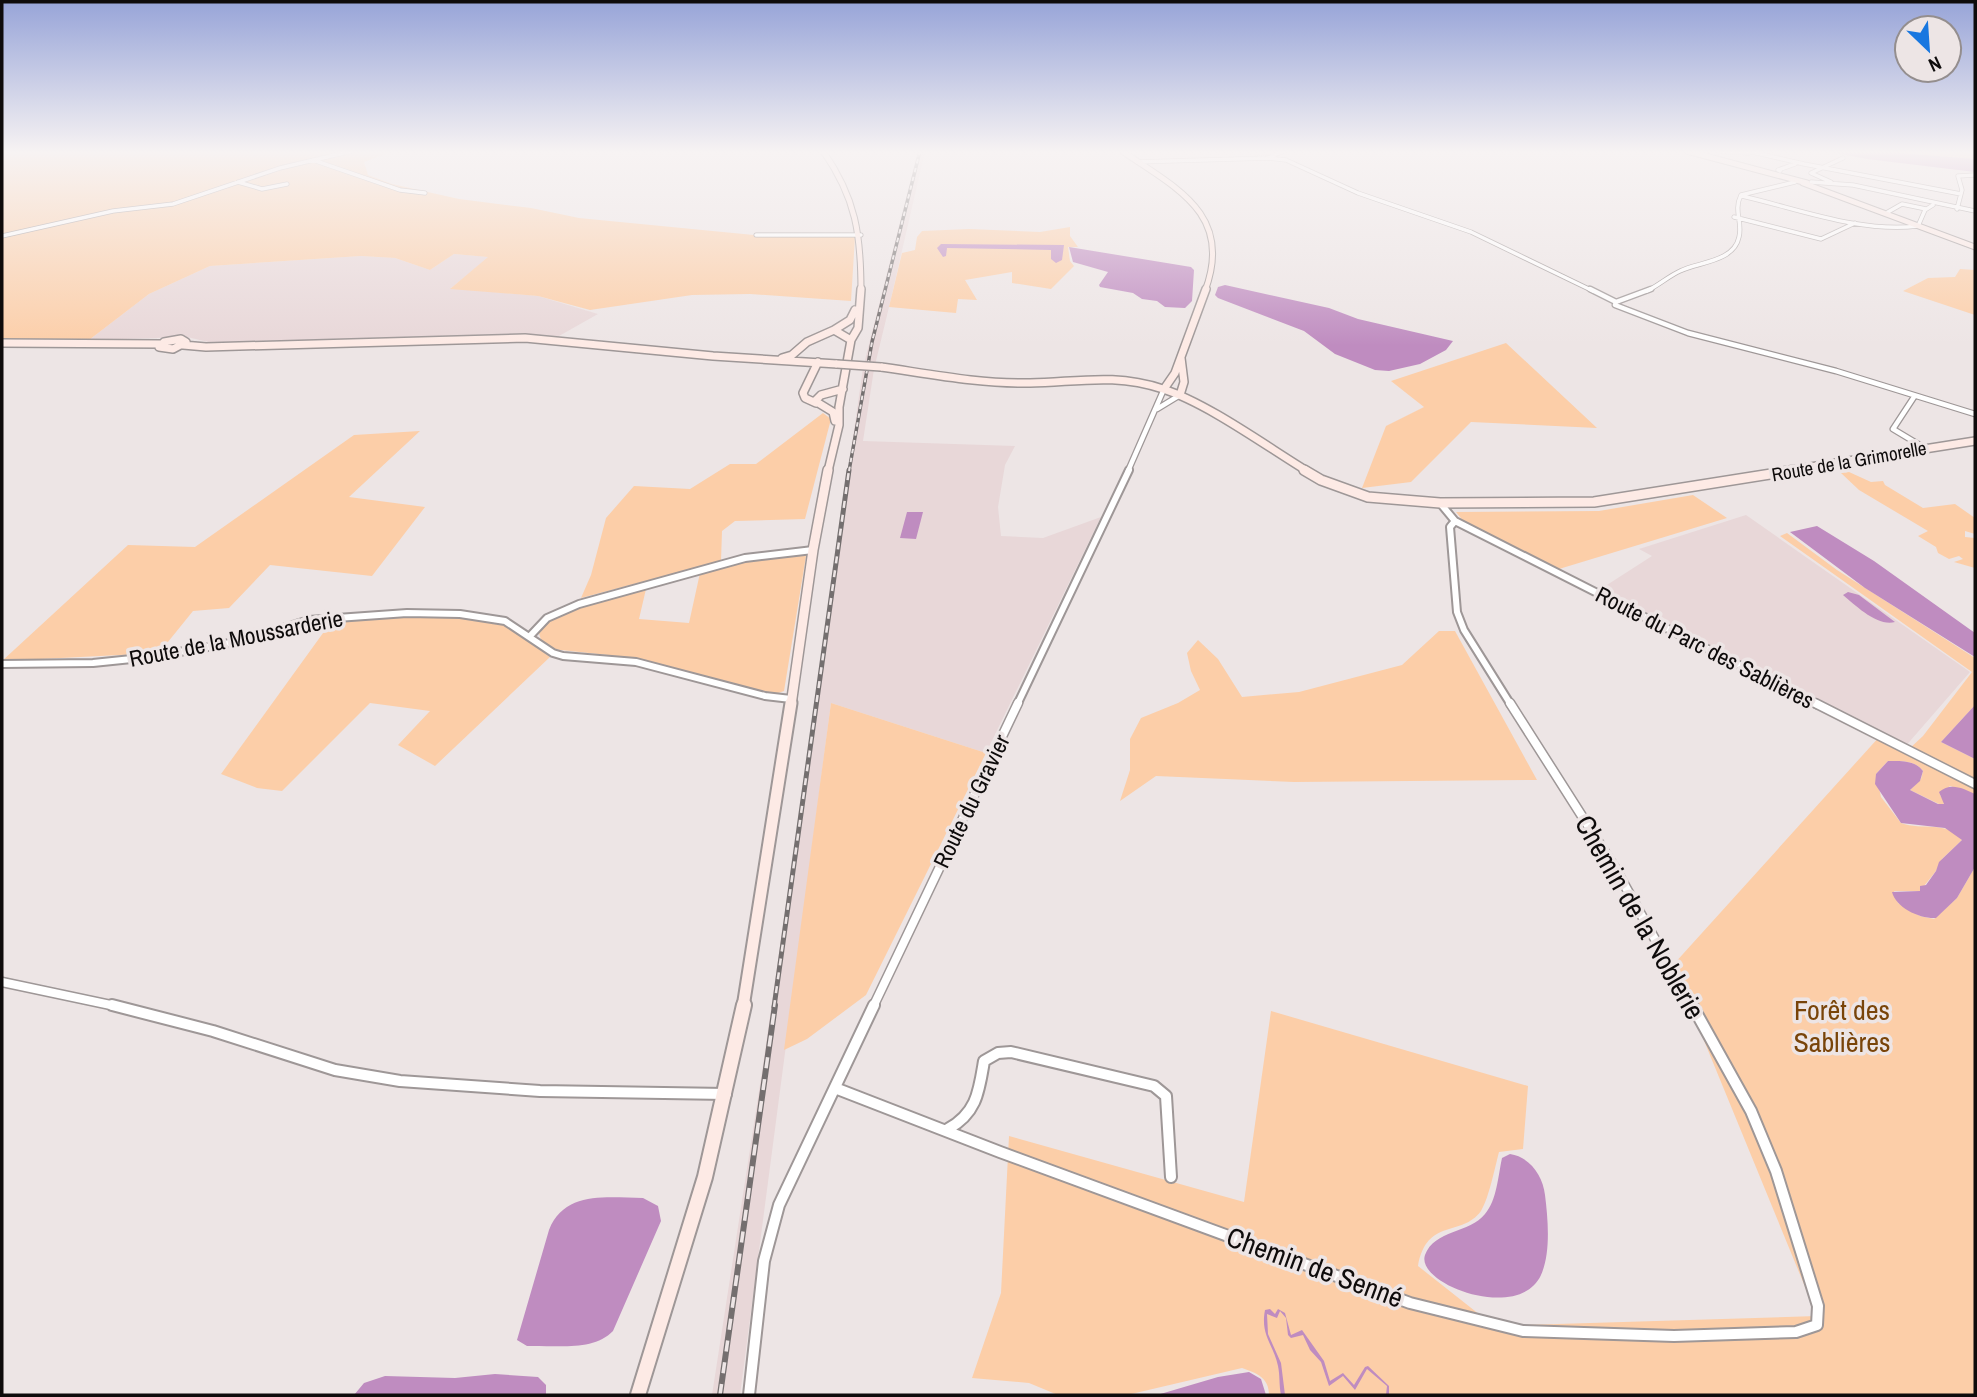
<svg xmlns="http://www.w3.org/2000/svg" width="1977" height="1397" font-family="'Archivo Narrow',sans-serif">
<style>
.built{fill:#e8d7d8}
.green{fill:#fccea8}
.water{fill:#bf8cc0}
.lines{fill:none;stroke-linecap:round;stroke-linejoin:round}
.street-far4-casing{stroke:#9e9797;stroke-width:5}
.street-far3-casing{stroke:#9e9797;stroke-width:7}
.street-far2-casing{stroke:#9e9797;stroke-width:10}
.street-far1-casing{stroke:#9e9797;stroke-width:11}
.street-casing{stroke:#9e9797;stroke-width:14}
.secondary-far4-casing{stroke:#9e9797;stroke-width:7}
.secondary-far3-casing{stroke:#9e9797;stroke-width:10}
.secondary-far2-casing{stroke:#9e9797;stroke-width:12}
.secondary-far1-casing{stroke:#9e9797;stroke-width:15}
.secondary-casing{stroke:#9e9797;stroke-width:18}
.street-far4{stroke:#fff;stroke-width:3.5}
.street-far3{stroke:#fff;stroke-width:4.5}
.street-far2{stroke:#fff;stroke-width:6}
.street-far1{stroke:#fff;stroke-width:8}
.street{stroke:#fff;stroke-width:10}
.secondary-far4{stroke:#fdeae5;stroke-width:5}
.secondary-far3{stroke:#fdeae5;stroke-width:7}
.secondary-far2{stroke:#fdeae5;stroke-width:9}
.secondary-far1{stroke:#fdeae5;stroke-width:11}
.secondary{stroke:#fdeae5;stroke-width:14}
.rail-far2-casing{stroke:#746f6f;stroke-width:3.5}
.rail-far1-casing{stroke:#746f6f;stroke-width:5}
.rail-casing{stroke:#746f6f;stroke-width:6}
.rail-far2{stroke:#ede5e5;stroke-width:2;stroke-dasharray:4.5;stroke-linecap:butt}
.rail-far1{stroke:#ede5e5;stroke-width:2.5;stroke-dasharray:7;stroke-linecap:butt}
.rail{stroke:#ede5e5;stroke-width:3.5;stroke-dasharray:11;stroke-linecap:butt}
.secondary-bridge-casing{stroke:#9e9797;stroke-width:10;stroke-linecap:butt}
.secondary-bridge{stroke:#fdeae5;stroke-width:7}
.labels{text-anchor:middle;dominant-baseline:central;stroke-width:7;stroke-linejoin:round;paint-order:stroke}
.far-street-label{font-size:19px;fill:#0e0b0b;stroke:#ede5e5}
.street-label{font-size:23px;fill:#0e0b0b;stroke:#ede5e5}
.near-street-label{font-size:28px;fill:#0e0b0b;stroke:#ede5e5}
.near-park-label{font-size:28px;fill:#794409;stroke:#ede5e5}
</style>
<rect width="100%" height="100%" fill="#ede5e5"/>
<path class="built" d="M918 151H925L889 307 875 365 864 364Z
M454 254 490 257 451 288 538 296 598 314 559 336 499 335 217 344 187 337 89 340 149 294 210 266 361 256 395 258 430 270Z
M863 368 874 369 863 441 1015 446 1005 465 998 507 1001 536 1043 538 1101 517 986 753 831 703 740 1395H712L763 1065Z
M1746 515 1970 672 1904 748 1596 592 1652 556 1639 549Z"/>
<path class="green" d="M2 151H393L364 162 368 175 392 184 459 199 531 208 579 218 764 236 855 237 851 301 750 294 692 295 590 310 538 296 450 289 488 257 454 254 430 270 395 258 361 256 210 266 149 294 89 340H2Z
M1877 151H1975V159Z
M1070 227V236L1078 247H1068L1070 261 1074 266 1051 289 1012 283V272L965 280 977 300 958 299 956 313 889 307 902 253 915 250 917 237 922 231 969 229 1040 232Z
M1960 269 1975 270V315L1903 291 1928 278 1955 277Z
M1506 343 1597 428 1471 422 1411 482 1362 488 1386 426 1424 407 1391 381Z
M823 413 831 419 805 519 735 521 722 531 721 561 581 598 591 575 606 518 634 486 690 489 730 464H756Z
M420 431 349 497 425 507 372 576 270 565 229 608 193 611 159 653 2 661 128 545 195 547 354 435Z
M1849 472 1871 482 1883 481 1885 485 1923 508 1955 504 1975 518V534L1965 531V537L1975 538V568L1954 562 1963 559 1959 556 1949 559 1938 553 1936 547 1918 536 1928 531 1859 490 1841 473Z
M1693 495 1727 518 1559 569 1464 522 1456 512 1599 511Z
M1787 533 1837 570 1975 658V705L1941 742 1975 759V781L1909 749 1923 736 1972 672 1780 536Z
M806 556 784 691 772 695 626 657 552 649 541 640 539 633C561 601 612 597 646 589L639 619 689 623 700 573 760 557Z
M439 615 506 624 550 657 435 766 398 745 430 711 370 703 282 791 257 788 221 774 331 622Z
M1439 631H1455L1537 780 1294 782 1156 776 1120 801 1130 770V739L1141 718 1178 703 1200 690 1191 671 1187 653 1198 640 1218 659 1242 697 1299 692 1402 665Z
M831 703 986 753 866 995 807 1039 784 1050Z
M1880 736 1975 784V794L1950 786 1940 795 1945 803 1941 805 1910 790 1921 779 1923 771C1915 760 1901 761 1888 761L1876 774 1881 797 1901 823C1922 831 1947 820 1962 840L1942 859 1936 871 1920 891H1894L1898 903 1920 916 1934 919 1957 898 1975 867V1395H1269C1269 1378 1257 1373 1242 1368L1127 1395H1058L1029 1383 972 1378 1001 1293 1009 1136 1244 1202 1271 1011 1528 1086 1523 1149 1499 1152C1495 1167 1489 1198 1481 1211 1461 1238 1427 1217 1418 1266L1494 1326 1817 1316 1673 965Z"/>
<path class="water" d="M1824 151H1877L1975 159V172L1867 159Z
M941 244 1064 245 1062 260 1056 263 1051 259V250L947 248 946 256 943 257 937 248Z
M1069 247 1191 267 1194 270 1192 301 1185 308 1165 307 1157 301 1142 299 1133 293 1100 287 1099 285 1108 272 1073 262Z
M1225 285 1329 308 1358 319 1453 341 1446 350 1420 364 1389 371 1375 370 1335 354 1304 331 1218 298 1215 295 1218 287Z
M907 512H923L916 539 900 538Z
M1817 526 1874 561 1975 633V657L1865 588 1790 532Z
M1848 592 1859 595 1895 622C1878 627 1856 606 1843 595Z
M1975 705V759L1941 742Z
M1888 761C1901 761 1915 760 1923 771L1920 781 1910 790 1938 804H1944L1939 792C1950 782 1963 788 1975 794V867L1957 898 1936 918C1920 919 1896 908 1892 892L1920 891V886L1926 885 1936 871 1939 862 1962 840 1945 828 1901 823 1875 784 1876 774Z
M1510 1154C1530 1157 1543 1176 1545 1195 1548 1219 1551 1253 1541 1275 1519 1323 1415 1284 1425 1255 1434 1230 1470 1233 1485 1214 1497 1200 1498 1176 1502 1158Z
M643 1198 658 1206 661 1221 613 1331C593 1352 554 1345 527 1346L517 1340 549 1230C565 1190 608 1198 643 1198Z
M1270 1309 1275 1314 1278 1309 1285 1313 1291 1335 1302 1330 1324 1361 1330 1381 1343 1373 1354 1385 1365 1367 1368 1366 1389 1386V1395H1386L1387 1386 1367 1369 1355 1390 1343 1376 1329 1386 1321 1362 1310 1350 1303 1335 1291 1338 1288 1335 1286 1318 1280 1311 1277 1318 1267 1314 1268 1334 1281 1363 1285 1395H1281C1279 1386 1280 1375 1278 1366 1274 1345 1260 1336 1265 1310Z
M1249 1372 1261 1379 1266 1395H1157L1218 1377Z
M495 1374 538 1377 546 1385V1395H354L364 1383 385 1376 455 1378Z"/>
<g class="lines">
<g class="street-far4-casing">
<path id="street-far4" d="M1719 151 1749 153
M1748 151 1804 164 1961 194
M1268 158 1286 160 1358 193 1471 232 1593 291
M313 160 400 190 425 193
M1137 162 1268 158 1284 151
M1780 171 1778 170 1795 164
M238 182 262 189 287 184
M1811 182 1853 185 1975 211
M1831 182 1811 173 1843 158
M1742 196C1799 209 1859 233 1918 226L1925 210 1933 205
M1957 209 1962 190 1958 176 1975 175
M1888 212 1902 204 1926 209
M1734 217 1821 239 1855 223
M756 235H861
M2 236 113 211 173 204 280 168 352 151
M1647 291C1659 285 1669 276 1680 271 1698 262 1734 262 1739 237 1743 222 1733 211 1741 195L1795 182"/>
</g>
<g class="street-far3-casing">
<path id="street-far3" d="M1590 289 1616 302 1615 305 1688 333 1836 371 1975 414
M1616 302 1651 289
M1914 397 1893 429 1923 447
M1157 409 1180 395
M1128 471 1164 389"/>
</g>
<g class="street-far2-casing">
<path id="street-far2" d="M1440 503 1455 521 1818 705
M1455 521 1450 527 1457 612 1464 630 1511 705
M530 636 547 618 579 604 745 558 813 550
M2 664 93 663 151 657 241 641 309 620 407 613 460 614 505 621 553 653 563 656 636 662 765 696 791 699
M1017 705 1129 470"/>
</g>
<g class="street-far1-casing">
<path id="street-far1" d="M1510 703 1615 868 1693 1007
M1815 703 1975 784
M2 982 120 1007
M873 1007 1018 703"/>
</g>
<g class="street-casing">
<path id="street" d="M112 1005 213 1031 335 1070 400 1081 540 1091 726 1094
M835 1088 1000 1152 1410 1303 1523 1331 1674 1336 1796 1332 1817 1325 1818 1306 1776 1171 1751 1111 1692 1005
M948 1129C977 1113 979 1091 984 1061L998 1053 1011 1052 1154 1086 1166 1096 1171 1177
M749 1395 764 1261 779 1205 874 1005"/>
</g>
<g class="secondary-far4-casing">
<path id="secondary-far4" d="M823 151C856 198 861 235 861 291
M1122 151C1176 188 1234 214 1205 291
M1687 151 1807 183
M1803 183 1975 247"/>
</g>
<g class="secondary-far3-casing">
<path id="secondary-far3" d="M181 339 186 342 173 349 159 347 164 342Z
M851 340 834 330 850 320 855 310
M2 343 161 344
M183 345 206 347 525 338 713 356 837 364
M782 358 792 355 807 342 834 330
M881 367C930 374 980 384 1030 383 1078 382 1114 373 1163 389 1207 403 1266 446 1307 471
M1164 389 1175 373 1206 289
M1180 395 1184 382 1181 358
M816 403 805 398 803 393 818 362
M835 421 833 412 815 401 821 395 843 389
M828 471 839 425V407L851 340 858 328 861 289
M1785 471 1975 441"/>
</g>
<g class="secondary-far2-casing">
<path id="secondary-far2" d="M1304 470 1321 480 1368 497 1440 503 1594 502 1796 470
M791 705 813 550 828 470"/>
</g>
<g class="secondary-far1-casing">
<path id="secondary-far1" d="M743 1007 791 703"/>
</g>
<g class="secondary-casing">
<path id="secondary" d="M638 1395 705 1177 744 1005"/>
</g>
<use href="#street-far4" class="street-far4"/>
<use href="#street-far3" class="street-far3"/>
<use href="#street-far2" class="street-far2"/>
<use href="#street-far1" class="street-far1"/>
<use href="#street" class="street"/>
<use href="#secondary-far4" class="secondary-far4"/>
<use href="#secondary-far3" class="secondary-far3"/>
<use href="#secondary-far2" class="secondary-far2"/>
<use href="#secondary-far1" class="secondary-far1"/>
<use href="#secondary" class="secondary"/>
<g class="rail-far2-casing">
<path id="rail-far2" d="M849 471 872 342 920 151"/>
</g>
<g class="rail-far1-casing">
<path id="rail-far1" d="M774 1007 849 470"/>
</g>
<g class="rail-casing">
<path id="rail" d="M720 1395 775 1005"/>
</g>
<use href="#rail-far2" class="rail-far2"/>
<use href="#rail-far1" class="rail-far1"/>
<use href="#rail" class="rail"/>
<g class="secondary-bridge-casing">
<path id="secondary-bridge" d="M837 364 881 367"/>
</g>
<use href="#secondary-bridge" class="secondary-bridge"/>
</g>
<linearGradient id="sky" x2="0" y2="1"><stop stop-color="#97a4d8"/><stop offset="0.44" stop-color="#f7f3f3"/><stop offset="1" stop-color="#f7f3f3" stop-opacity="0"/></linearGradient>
<rect width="1977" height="346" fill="url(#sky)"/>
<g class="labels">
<g class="far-street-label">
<text transform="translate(1849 461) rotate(-10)">Route de la Grimorelle</text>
</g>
<g class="street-label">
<text transform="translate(236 638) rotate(-11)">Route de la Moussarderie</text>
<text transform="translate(1705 647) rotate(27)">Route du Parc des Sablières</text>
<text transform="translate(971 801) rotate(-64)">Route du Gravier</text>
</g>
<g class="near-street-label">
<text transform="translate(1640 917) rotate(60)">Chemin de la Noblerie</text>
<text transform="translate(1315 1267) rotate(20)">Chemin de Senné</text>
</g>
<g class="near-park-label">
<text x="1842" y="1010">Forêt des<tspan x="1842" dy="32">Sablières</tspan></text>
</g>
</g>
<rect width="1977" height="1397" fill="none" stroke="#0e0b0b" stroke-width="7"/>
<g transform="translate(1928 49) rotate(155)"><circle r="33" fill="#ede5e5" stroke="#948e8e" stroke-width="2"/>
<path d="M0-5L12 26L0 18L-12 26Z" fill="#1877e0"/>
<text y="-10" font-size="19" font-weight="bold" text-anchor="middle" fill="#0e0b0b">N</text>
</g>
</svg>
